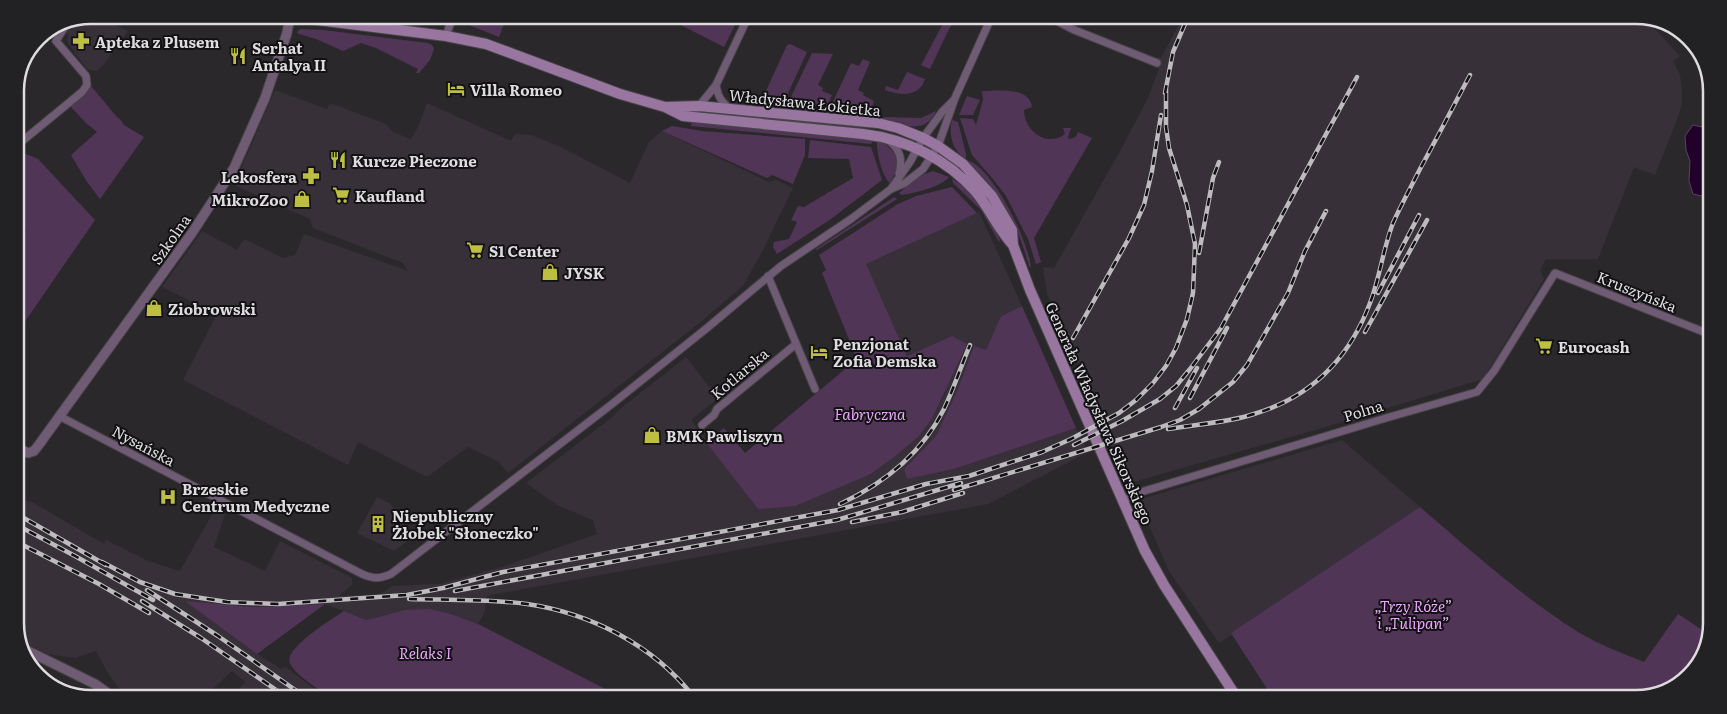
<svg xmlns="http://www.w3.org/2000/svg" width="1727" height="714" font-family="Literata,serif">
<style>
.built{fill:#373039}
.green{fill:#503556}
.water{fill:#210129;stroke:#5a4360}
.lines{fill:none;stroke-linecap:round;stroke-linejoin:round}
.minor-casing{stroke:#484549;stroke-width:9}
.tertiary-casing{stroke:#484549;stroke-width:11}
.secondary-casing{stroke:#484549;stroke-width:12}
.minor{stroke:#705b75;stroke-width:7}
.tertiary{stroke:#705b75;stroke-width:9}
.secondary{stroke:#9876a0;stroke-width:10}
.rail-casing{stroke:#bdbbbe;stroke-width:4.5}
.rail{stroke:#121113;stroke-width:2.5;stroke-dasharray:8;stroke-linecap:butt}
.labels{text-anchor:middle;dominant-baseline:central;stroke-width:4;stroke-linejoin:round;paint-order:stroke}
.poi-label{font-size:15px;font-weight:bold;fill:#dedcdf;stroke:#121113;text-anchor:start}
.street-label{font-size:15px;fill:#dedcdf;stroke:#121113}
.park-label{font-size:15px;font-style:italic;fill:#eba6fb;stroke:#121113}
.rim{fill:none;stroke:#dedcdf;stroke-width:2.5}
</style>
<rect width="100%" height="100%" fill="#2b282c"/>
<path class="built" d="M90 15H94L128 31 104 64 97 71 87 69 68 43 67 32 74 22Z
M1182 19 1644 21 1657 31 1680 56 1673 61 1680 75 1682 89V104L1678 117 1655 175 1634 167 1598 259H1546L1540 270 1544 279 1483 379 1322 428 1130 483 1123 476 1096 414 1099 413 1047 294 1043 267 1054 268 1119 153 1148 98 1159 69 1154 66 1158 57 1161 58Z
M275 90 327 109 330 103 386 124 393 132 411 139 419 125 427 103 511 141 515 134 531 135 559 146 630 183 649 142 662 131 769 182 776 180 793 188 763 250 743 286 698 324 508 473 499 462 468 447 427 477 358 442 348 465 183 380 217 314 162 287 202 231 237 250 244 239 283 258 295 255 304 234 408 271 403 263 313 228 310 219 236 186 235 180 241 169Z
M979 212 1022 306 1001 316 986 351 974 346 957 391 936 436 904 469 907 479 954 469 1076 428 1088 452 988 504 486 596 485 611 478 624 451 614 405 610 366 620 325 604 253 607 186 601 257 654 281 669 286 667 321 694H246L239 688 245 682 232 671 207 694H124L109 675 96 651 75 658 48 654 19 640 15 629V498L32 502 104 544 106 540 148 561 180 571 215 509 225 514 214 547 265 571 280 541 352 578V585L338 596 381 594 392 586 439 584 502 567 597 534 593 520 557 505 526 483 611 418 620 409 686 357 718 398 691 420 758 509 871 474 918 437 932 419 945 393 952 336 907 356 865 264Z
M1342 440 1420 507 1219 643 1169 571 1138 500Z
M377 497 390 503 413 537 394 551 357 533Z"/>
<path class="green" d="M467 16H507L499 37 464 23Z
M674 17H739L724 47 673 21Z
M946 18 953 23 948 31 930 69 921 65Z
M301 29 323 30 428 43 432 45 434 49 430 60 419 73H416L418 69 376 48 361 43 343 51 316 39 299 34 297 32Z
M790 44 807 52 784 102 768 101 765 93 787 45Z
M812 53 833 54 818 85 823 88 822 91 832 95 827 106 788 103Z
M863 59 870 62 858 90 864 93 863 95 874 101 871 110 831 106 851 63 859 66Z
M907 72 925 79C920 97 900 96 885 90L886 86 898 90Z
M91 86 117 117 120 119 124 125 144 137 100 199 87 182 71 155 97 132 86 123 69 105Z
M982 91C998 91 1029 86 1032 107L1024 110C1024 131 1047 148 1065 134L1063 128H1071L1068 137 1069 139 1076 137 1078 132 1092 138 1034 238 1041 262 1036 264 1028 239 1006 196 993 179 972 155 960 118 973 119 976 125 983 100Z
M967 96 980 100 973 115H959Z
M783 106 867 114 876 115 878 117 783 110Z
M693 109 823 123H801L692 113Z
M936 111C928 129 914 128 898 124 892 122 886 121 882 119L885 117 921 118Z
M952 120 958 122 966 154V159C953 152 948 134 952 120Z
M692 122 873 140 871 144 691 126Z
M672 126 702 131 805 139V155L793 184 772 175 767 178 662 131Z
M810 140 871 147 882 180 831 219 777 254 773 247 774 242 789 239 797 222 791 220 798 206 804 207 853 178 849 159 808 158Z
M877 141 884 143 895 153C898 165 897 172 890 183 882 177 876 150 877 141Z
M19 151 38 159 95 220 15 336V243L26 230 15 215V154Z
M969 161C994 170 1029 242 1031 268L1029 266C1016 221 1003 195 968 162Z
M933 171 949 177C941 187 915 193 902 195L899 193 919 176Z
M952 179C975 190 989 219 1000 240L999 242 981 210 953 183Z
M952 187 977 213 866 264 907 356 952 336 967 344 932 419 918 437 894 457 871 474 795 506 758 509 706 442 724 428 745 453 857 359 822 273 826 270 819 255 898 204 916 196Z
M894 197 897 199 817 250 816 249Z
M1022 306 1076 428 954 469 907 479 904 469 936 436 957 391 974 346 986 350 1001 316Z
M1420 507C1470 550 1521 596 1578 632 1596 643 1624 654 1644 662L1678 614 1707 633 1706 652 1679 686 1637 699 1273 698 1231 633Z
M185 601 253 607 325 604 257 654Z
M430 609 451 614 478 624 617 695 325 694C316 687 294 674 290 663 283 649 332 619 344 611L366 620 405 610Z"/>
<path class="water" d="M1693 125 1711 129V198L1693 194 1689 181 1690 161 1686 150 1685 136Z"/>
<g class="lines">
<g class="minor-casing">
<path id="minor" d="M1051 18 1072 29 1157 63
M446 36 453 16
M716 85C718 97 721 101 730 109
M699 106 716 85 748 17
M888 140C900 149 903 159 899 174
M15 147 82 92 87 85 86 76 56 41 66 25
M891 189 910 162 923 138 942 112 954 100
M768 276 815 389
M59 416 362 574C373 579 380 579 391 574L612 404 707 328 781 266 851 219 891 189 905 183 923 169 938 146 955 98 991 18
M702 425 714 415 717 409 796 344
M1123 503 1131 495 1386 418 1477 392 1494 371 1555 273 1709 334"/>
</g>
<g class="tertiary-casing">
<path id="tertiary" d="M15 446 28 453 34 451 38 446 192 233 234 168 265 98 287 33 290 16
M22 648 95 684 109 694"/>
</g>
<g class="secondary-casing">
<path id="secondary" d="M286 16 446 36 486 44 620 94 665 107 683 116 863 134C906 139 947 159 976 192 990 209 998 229 1013 245
M665 107 699 106 878 123 898 128 923 138 938 146 963 164 992 196 1012 230 1013 245 1030 290 1145 551 1164 585 1237 698"/>
</g>
<use href="#minor" class="minor"/>
<use href="#tertiary" class="tertiary"/>
<use href="#secondary" class="secondary"/>
<g class="rail-casing">
<path id="rail" d="M1165 93 1173 52 1187 19
M1199 253 1213 178 1219 162
M1378 293 1419 215
M1365 332 1427 220
M1073 338 1129 238 1144 205 1152 171 1161 115
M1190 398 1227 328
M1175 408 1197 368
M1168 429C1197 424 1227 423 1254 414 1311 397 1349 359 1370 303 1380 277 1383 249 1393 223 1401 205 1411 187 1420 169 1437 138 1453 107 1470 75
M1074 445 1122 421 1160 399 1176 386 1190 369 1221 328 1357 77
M954 490 1161 427 1180 420 1199 409 1233 382 1247 365 1288 293 1305 251 1326 211
M840 504C883 484 922 453 944 409 954 388 961 366 970 345
M15 513 106 565
M852 522 902 512 963 493
M15 524 75 556 153 600
M15 541 99 584 149 613
M102 562 140 582 175 594 227 602 278 604 407 595 443 588 503 572 838 510 926 484 969 476 1042 452 1071 439 1119 413 1136 400 1153 383 1166 366 1176 348 1187 319 1193 293 1195 244 1187 205 1169 148 1166 127V87
M147 590 218 636 301 694
M455 591 837 520 961 483
M409 599C448 600 488 599 527 604 590 613 653 645 693 696
M142 601 201 638 282 694"/>
</g>
<use href="#rail" class="rail"/>
</g>
<defs>
<g id="pharmacy-bare" transform="scale(1.35)"><path d="M-2-6h4v4h4v4h-4v4h-4v-4h-4v-4h4Z" fill="#bebf42" stroke="#121113" stroke-width="2.5" paint-order="stroke"/></g>
<g id="restaurant-bare" transform="scale(1.35)"><path d="M-5-6h1v4h1v-4h1v4h1v-4h1v5L-1.5 .5V6h-2V.5L-5-1ZM5-6V6H3V1.5H1.5Q1.5-4 5-6Z" fill="#bebf42" stroke="#121113" stroke-width="2.5" paint-order="stroke"/></g>
<g id="hotel-bare" transform="scale(1.35)"><path d="M-6-4.5h1.5V1H6V5H4.5V3h-9V5H-6ZM-4 0a1.8 1.8 0 1 1 3.6 0ZM.5 0V-2.5h3Q6-2.5 6 0Z" fill="#bebf42" stroke="#121113" stroke-width="2.5" paint-order="stroke"/></g>
<g id="supermarket-bare" transform="scale(1.35)"><path d="M-6-5.5h2.5l.6 2H6L4.5 2H-2.5L-4.4-4H-6ZM-1.5 3.2a1.3 1.3 0 1 0 .1 0ZM3 3.2a1.3 1.3 0 1 0 .1 0Z" fill="#bebf42" stroke="#121113" stroke-width="2.5" paint-order="stroke"/></g>
<g id="shop-bare" transform="scale(1.35)"><path d="M-5-2.5h2.3a2.7 3.5 0 0 1 5.4 0H5L5.5 6h-11ZM-1.5-2.5h3a1.5 2.3 0 0 0-3 0Z" fill="#bebf42" stroke="#121113" stroke-width="2.5" paint-order="stroke"/></g>
<g id="hospital-bare" transform="scale(1.35)"><path d="M-5-5h3v3.5h4V-5h3V5h-3V1.5h-4V5h-3Z" fill="#bebf42" stroke="#121113" stroke-width="2.5" paint-order="stroke"/></g>
<g id="building-bare" transform="scale(1.35)"><path d="M-4-6H4V6H1V3H-1V6H-4ZM-2.5-4.3h1.7v1.8h-1.7ZM.8-4.3h1.7v1.8H.8ZM-2.5-1h1.7V.8h-1.7ZM.8-1h1.7V.8H.8Z" fill="#bebf42" stroke="#121113" stroke-width="2.5" paint-order="stroke"/></g>
</defs>
<g fill-rule="evenodd">
<use href="#pharmacy-bare" x="81" y="41"/>
<use href="#restaurant-bare" x="238" y="56"/>
<use href="#hotel-bare" x="456" y="89"/>
<use href="#restaurant-bare" x="338" y="160"/>
<use href="#pharmacy-bare" x="311" y="176"/>
<use href="#supermarket-bare" x="341" y="195"/>
<use href="#shop-bare" x="302" y="199"/>
<use href="#supermarket-bare" x="475" y="250"/>
<use href="#shop-bare" x="550" y="272"/>
<use href="#shop-bare" x="154" y="308"/>
<use href="#supermarket-bare" x="1544" y="346"/>
<use href="#hotel-bare" x="819" y="352"/>
<use href="#shop-bare" x="652" y="435"/>
<use href="#hospital-bare" x="168" y="497"/>
<use href="#building-bare" x="378" y="524"/>
</g>
<g class="labels">
<g class="poi-label">
<text x="95" y="41">Apteka z Plusem</text>
<text x="252" y="47">Serhat<tspan x="252" dy="17">Antalya II</tspan></text>
<text x="470" y="89">Villa Romeo</text>
<text x="352" y="160">Kurcze Pieczone</text>
<text x="297" y="176" text-anchor="end">Lekosfera</text>
<text x="355" y="195">Kaufland</text>
<text x="288" y="199" text-anchor="end">MikroZoo</text>
<text x="489" y="250">S1 Center</text>
<text x="564" y="272">JYSK</text>
<text x="168" y="308">Ziobrowski</text>
<text x="833" y="343">Penzjonat<tspan x="833" dy="17">Zofia Demska</tspan></text>
<text x="1558" y="346">Eurocash</text>
<text x="666" y="435">BMK Pawliszyn</text>
<text x="182" y="488">Brzeskie<tspan x="182" dy="17">Centrum Medyczne</tspan></text>
<text x="392" y="515">Niepubliczny<tspan x="392" dy="17">Żłobek "Słoneczko"</tspan></text>
</g>
<g class="street-label">
<text transform="translate(805 102) rotate(6)">Władysława Łokietka</text>
<text transform="translate(170 239) rotate(-55)">Szkolna</text>
<text transform="translate(1637 291) rotate(22)">Kruszyńska</text>
<text transform="translate(739 373) rotate(-40)">Kotlarska</text>
<text transform="translate(1363 410) rotate(-17)">Polna</text>
<text transform="translate(1100 413) rotate(66)">Generała Władysława Sikorskiego</text>
<text transform="translate(144 445) rotate(28)">Nysańska</text>
</g>
<g class="park-label">
<text x="870" y="413">Fabryczna</text>
<text x="1413" y="605">„Trzy Róże”<tspan x="1413" dy="17">i „Tulipan”</tspan></text>
<text x="425" y="652">Relaks I</text>
</g>
</g>
<path d="M0 0H1727V714H0ZM91 24H1636A67 67 0 0 1 1703 91V623A67 67 0 0 1 1636 690H91A67 67 0 0 1 24 623V91A67 67 0 0 1 91 24Z" fill="#222123" fill-rule="evenodd"/>
<path class="rim" d="M91 24H1636A67 67 0 0 1 1703 91V623A67 67 0 0 1 1636 690H91A67 67 0 0 1 24 623V91A67 67 0 0 1 91 24Z"/>
</svg>
